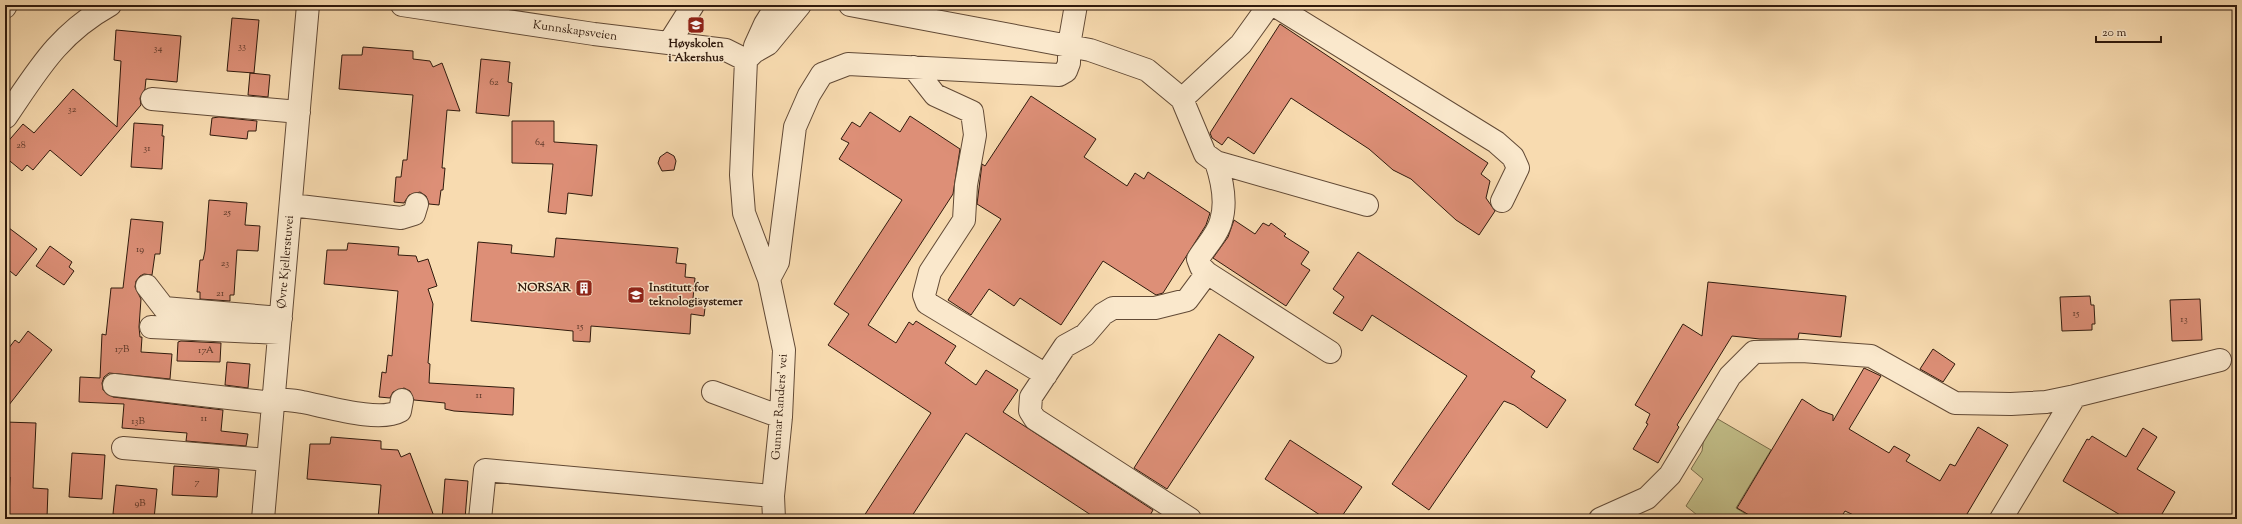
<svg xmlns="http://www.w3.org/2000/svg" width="2242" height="524" font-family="'Sorts Mill Goudy',serif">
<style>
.green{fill:#c2be88;stroke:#796c4a}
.building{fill:#dd8f77;stroke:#301a0d}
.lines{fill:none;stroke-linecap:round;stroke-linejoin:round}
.minor-casing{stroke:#624a36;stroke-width:24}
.minor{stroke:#fae8cc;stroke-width:22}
.labels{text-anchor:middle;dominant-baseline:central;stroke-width:3;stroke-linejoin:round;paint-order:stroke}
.number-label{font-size:10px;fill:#5b3728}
.street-label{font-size:12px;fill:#301a0d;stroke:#fae8cc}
.poi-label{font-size:12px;font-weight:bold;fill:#301a0d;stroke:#fae8cc}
</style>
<rect width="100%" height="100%" fill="#f8dbb0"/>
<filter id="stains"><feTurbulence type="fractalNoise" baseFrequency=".005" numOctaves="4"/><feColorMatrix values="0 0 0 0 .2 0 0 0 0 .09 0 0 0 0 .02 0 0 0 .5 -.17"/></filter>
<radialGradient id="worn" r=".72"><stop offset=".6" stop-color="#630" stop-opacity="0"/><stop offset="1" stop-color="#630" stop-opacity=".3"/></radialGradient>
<path class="green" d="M1716 418 1771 450 1736 508 1754 519H1695L1697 515 1686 506 1703 479 1691 469 1702 451 1705 430Z"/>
<path class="building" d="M232 18 259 20 254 73 227 71Z
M1280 24 1488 163 1481 174 1490 181 1486 198 1495 211 1479 235 1456 220 1411 179 1393 170 1369 149 1291 98 1254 154 1228 137 1222 145 1212 138 1210 133Z
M116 30 181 36 177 82 146 79 145 89 140 98 141 105 81 176 50 150 33 170 27 165 22 171 5 157V145L23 124 34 133 73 89 117 127 121 61 114 60Z
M363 47 413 51V59L430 61 433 67 442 63 460 111 447 110 442 168H445L443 190H441L439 205 429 204 426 196 420 192 409 195 404 203 394 202 396 177H401L403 160H407L413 95 339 89 342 55H362Z
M481 59 510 62 508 82 512 83 509 116 476 113Z
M250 73 270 75 268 97 248 95Z
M1031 96 1096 139 1084 157 1127 186 1135 173 1144 179 1148 172 1210 213 1206 225 1163 293 1156 295 1103 261 1061 325 1020 298 1014 306 989 289 971 315 948 300 1001 219 977 204 982 164 985 166Z
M870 112 900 132 910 116 960 149 953 194 868 325 896 343 909 322 913 325 916 321 956 346 945 363 976 385 986 370 1018 390 1003 412 1153 510 1148 519H1097L966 433 910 519H862L931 413 828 345 849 314 834 304 902 200 839 159 849 143 841 139 852 122 860 127Z
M219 117 257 121 256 131H248L247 139 210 135 212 118Z
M512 121H554V142L597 145 592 196 568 193 566 214 548 212 553 164 512 163Z
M134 123 163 125 162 136H164L162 169 131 167Z
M667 152 674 156 676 161 674 170 662 171 658 163 660 157Z
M209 200 247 203 245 225 260 226 258 251 237 250 234 295H230V301L200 299V292H197L200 260H203L205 251Z
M131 219 163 222 160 254H155L152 275 144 274 140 276 136 281 135 287 141 299 139 327 140 337H142L141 352 172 354 170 379 109 373 104 377 102 383 103 390 113 397 223 410 221 431 248 434 246 446 186 441 187 433 122 428 124 404 79 402 80 377 100 378 102 334 106 335 111 288H123Z
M1234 220 1255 234 1263 223 1269 226 1271 223 1286 234 1284 236 1309 252 1301 264 1310 270 1286 306 1213 258 1228 237Z
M5 225 37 249 16 276 5 267Z
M556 238 678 248 676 263 686 264 685 277 695 278 693 298 706 300 704 316 691 314 690 334 591 326 590 342 573 341V331L471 321 478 242 512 245 511 253 554 257Z
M348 243 399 247 398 255 416 256 418 262 428 259 437 286 428 289 433 304 428 363 430 364 429 383 514 388 513 415 454 411 445 409V403L414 400 410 391 404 388 393 392 390 398 379 397 382 372 386 373 388 355 392 356 398 291 324 284 327 250H347Z
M50 246 72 262 69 267 74 271 64 285 36 266Z
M1358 252 1535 371 1531 377 1566 400 1547 428 1514 405 1504 401 1429 510 1392 484 1467 376 1372 315 1362 331 1333 313 1344 297 1333 289Z
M1708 282 1846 296 1841 337 1799 333 1798 339H1760L1732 336 1677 425 1679 427 1658 463 1633 449 1648 424 1646 423 1650 414 1635 405 1683 324 1702 336Z
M2090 296 2091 305H2094L2095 324H2092V330L2062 331 2060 297Z
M2200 299 2202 340 2172 341 2170 300Z
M28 331 52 350 5 410V353L15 340 19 343Z
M1219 334 1254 357 1167 489 1134 468Z
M181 341 221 343 220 362 177 361 178 342Z
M1933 349 1955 364 1943 382 1920 369Z
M227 362 250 364 248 388 225 385Z
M1864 368 1881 376 1849 429 1889 453 1894 446 1910 455 1906 461 1940 481 1950 464 1955 466 1978 427 2008 445 1964 519H1862L1845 511 1840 519H1756L1737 508 1802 399 1819 410 1833 415V421Z
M5 422 36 423 33 488 48 489 47 518 8 519 10 477H5Z
M2143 428 2157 437 2137 469 2175 492 2159 519H2127L2063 481 2087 439 2089 440 2092 436 2126 457Z
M331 437 381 441V449L398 450 401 457 410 453 435 519H378L381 485 307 479 310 444H330Z
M1290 440 1362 487 1340 519H1326L1265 479Z
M72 453 105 455 102 499 69 497Z
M174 466 219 469 217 497 172 495Z
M445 479 468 481 465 519H442Z
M116 485 157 489 154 519H124V516L113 514Z"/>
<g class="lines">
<g class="minor-casing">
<path id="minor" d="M402 5 594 34 726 50 746 60
M850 5 1090 50 1147 70 1182 99 1241 44 1269 5
M1274 5 1496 142 1513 157 1518 168 1502 201
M5 7 6 5
M669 43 693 5
M755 46 765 24 777 5
M746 60 741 175 744 213 769 279 784 350 781 417 773 496 774 519
M746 60 754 52 768 44 800 5
M913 67 935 95 972 112 975 135 966 185 964 220 930 272 924 295 927 303 1046 375
M152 99 299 112
M1182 99 1205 154 1216 162 1367 205
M6 117C38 70 58 34 110 5
M291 205 401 218 414 214 417 204
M1207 273 1201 267 1198 259C1205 247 1218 234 1221 221 1227 202 1222 180 1216 162
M769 279 778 262 795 127 809 95 822 74 848 64 1059 75 1066 71 1069 63V45L1076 5
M147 286 164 308 281 318
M151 327 279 333
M114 385 273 403
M713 392 781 417
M274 399C283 400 293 400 302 402 325 406 379 423 400 411L402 400
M123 448 268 460
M263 519 308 5
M480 519 485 470 773 496
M1190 519 1035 419 1030 411 1031 397 1065 346 1085 335 1103 314 1113 308H1155L1187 300 1207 273 1330 352
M1600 519 1647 498 1670 475 1730 376 1754 352 1802 351 1871 356 1955 403 2011 404 2046 402 2075 396
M2001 519 2075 396 2220 360"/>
</g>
<use href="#minor" class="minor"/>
</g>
<defs>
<g id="university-square" transform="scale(0.9)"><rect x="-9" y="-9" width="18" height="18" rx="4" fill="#8f2418" stroke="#fae8cc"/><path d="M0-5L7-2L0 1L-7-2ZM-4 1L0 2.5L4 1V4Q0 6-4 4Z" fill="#fff"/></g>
<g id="building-square" transform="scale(0.9)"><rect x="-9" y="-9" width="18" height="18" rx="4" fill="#8f2418" stroke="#fae8cc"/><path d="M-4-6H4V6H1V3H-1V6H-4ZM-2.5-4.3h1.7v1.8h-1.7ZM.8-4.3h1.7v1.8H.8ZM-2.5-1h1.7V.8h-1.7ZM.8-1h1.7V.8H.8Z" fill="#fff"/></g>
</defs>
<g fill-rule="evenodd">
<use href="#university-square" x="696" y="25"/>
<use href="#building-square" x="584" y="288"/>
<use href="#university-square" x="636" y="295"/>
</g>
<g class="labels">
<g class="number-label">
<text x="242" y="46">33</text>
<text x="158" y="48">34</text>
<text x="494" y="82">62</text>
<text x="72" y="109">32</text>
<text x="540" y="142">64</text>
<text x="21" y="145">28</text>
<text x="147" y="148">31</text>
<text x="227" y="212">25</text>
<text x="140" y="249">19</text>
<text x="225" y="263">23</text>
<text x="220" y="293">21</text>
<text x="2076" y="313">15</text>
<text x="2184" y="319">13</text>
<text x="580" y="326">15</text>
<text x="122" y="349">17B</text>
<text x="206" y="350">17A</text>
<text x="479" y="395">11</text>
<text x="204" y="418">11</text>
<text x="138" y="421">13B</text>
<text x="197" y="482">7</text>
<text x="140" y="503">9B</text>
</g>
<g class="street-label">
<text transform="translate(575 31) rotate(8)">Kunnskapsveien</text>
<text transform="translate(286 262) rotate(-85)">Øvre Kjellerstuvei</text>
<text transform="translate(780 407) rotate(-86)">Gunnar Randers' vei</text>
</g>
<g class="poi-label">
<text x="696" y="44">Høyskolen<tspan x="696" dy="14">i Akershus</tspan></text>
<text x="571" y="288" text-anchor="end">NORSAR</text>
<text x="649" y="288" text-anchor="start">Institutt for<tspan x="649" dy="14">teknologisystemer</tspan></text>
</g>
</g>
<rect width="2242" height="524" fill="none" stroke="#f8dbb0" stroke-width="20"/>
<rect x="6" y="6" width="2230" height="512" fill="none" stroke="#301a0d" stroke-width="2"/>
<rect x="10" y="10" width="2222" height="504" fill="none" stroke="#301a0d"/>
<path d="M2096 36v6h65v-6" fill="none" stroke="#301a0d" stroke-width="2"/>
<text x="2102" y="36" font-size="12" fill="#301a0d" stroke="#fae8cc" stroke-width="3" paint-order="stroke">20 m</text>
<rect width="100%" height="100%" filter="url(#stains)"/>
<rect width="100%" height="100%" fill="url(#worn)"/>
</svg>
